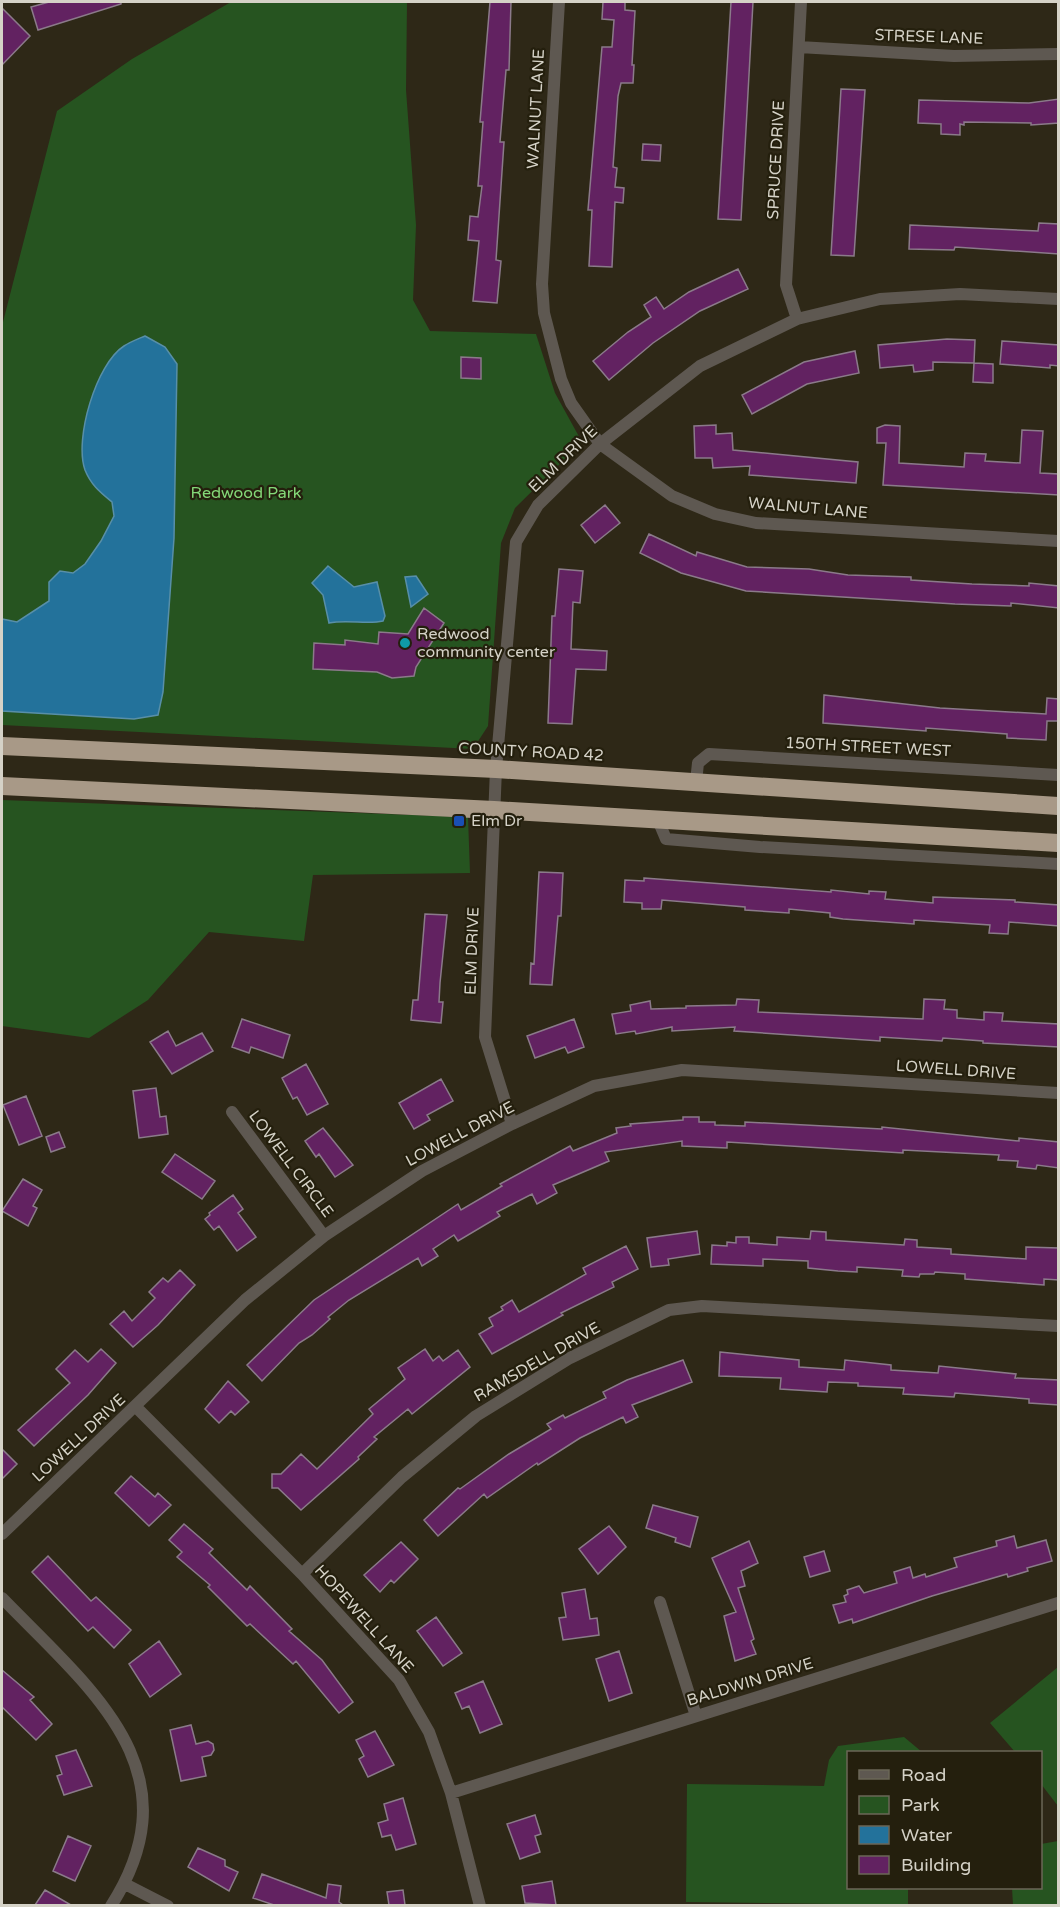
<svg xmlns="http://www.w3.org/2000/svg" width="1060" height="1907" font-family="'Varela Round',sans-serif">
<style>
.green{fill:#265420}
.water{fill:#23729b;stroke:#588fa8;stroke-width:1.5}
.building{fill:#622261;stroke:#8b7a8a;stroke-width:1.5}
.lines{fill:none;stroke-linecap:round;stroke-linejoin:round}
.street{stroke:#5e5851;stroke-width:12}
.highway{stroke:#a89987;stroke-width:18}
.culture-dot{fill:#0f9aa8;stroke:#241f0d;stroke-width:2}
.transit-dot{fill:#1a4fb4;stroke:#241f0d;stroke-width:2}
.labels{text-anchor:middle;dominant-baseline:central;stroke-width:4.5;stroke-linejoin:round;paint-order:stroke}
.street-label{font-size:16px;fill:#d5d2c7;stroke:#241f0d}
.park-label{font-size:16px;fill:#84d878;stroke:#241f0d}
.poi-label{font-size:16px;fill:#d5d2c7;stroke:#241f0d;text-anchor:start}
</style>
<rect width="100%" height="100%" fill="#2e2817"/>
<path class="green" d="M231 2H407L406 90 416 225 413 300 430 331 536 334 555 393 582 442 515 508 501 543 488 726 473 749 2 725V326L57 111 132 59Z
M2 800 468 817 470 873 313 875 304 941 209 932 148 1000 89 1038 2 1026Z
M1058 1667V1806L1041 1784 1040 1752H1015L990 1723Z
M904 1737 922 1752H848V1888H908V1905L686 1902 687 1784 824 1786 829 1760 838 1746Z
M1058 1841V1905H1013L1012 1888H1040L1041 1844Z"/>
<path class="water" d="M145 336 165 347 177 364 174 538 163 692 158 715 134 719 2 711V619L17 622 49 601V582L60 571 73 573 85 564 101 541 114 516 112 502C100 492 91 485 85 470 74 439 96 364 124 346 130 342 138 339 145 336Z
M328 566 354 587 377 582 385 616 383 621C367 625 348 619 329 623L323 595 312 583Z
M416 576 428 594 411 607 405 577Z"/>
<path class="building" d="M49 2H121V4L38 30 31 7Z
M490 2H511L509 70H506L500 142H504L496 260 501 261 497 303 473 301 479 241 468 240 470 216 478 217 482 186H478L483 122H480Z
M603 2H625V10L635 11 632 65H634L633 83H621L618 96 613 167 617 168 615 187 624 188 623 203 615 202 612 267 589 266 592 210H588L602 47H612L614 20 602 19Z
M731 2H753L741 220 718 219Z
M2 8 30 36 2 65Z
M841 89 865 90 854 256 831 255Z
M1059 99V123L1031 125V123L964 122V125L960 124V135L941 134V124L918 123 919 100 1029 103Z
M643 144 661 145 660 161 642 160Z
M1039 223 1059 224V254L955 247 954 250 909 249 910 225 1038 231Z
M738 269 748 289 700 311 653 343 609 380 593 361 628 332 651 317 644 305 656 297 664 309 689 292Z
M947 339 975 340 974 363 993 364V383L973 382 974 363 933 362V370L914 372 913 365 880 368 878 345Z
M1002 341 1059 345V366L1050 365V368L1000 364Z
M855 351 859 373 807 384 752 414 742 395 804 362Z
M461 357 481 358V379L461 378Z
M716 425V434L732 433 733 450 858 462 856 483 749 475 750 466 713 468 712 458H695L694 426Z
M885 425 900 426 899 463 964 467 965 453 986 454 985 461 1020 463 1022 430 1043 431 1040 473 1059 474V495L883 485 886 443H877V428Z
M605 505 620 523 595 543 581 525Z
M649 534 696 556 697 552 747 567 809 569 848 575 911 577V580L972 584 1029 586V583L1059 586V608L1011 603V606L955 604 746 591 681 573 640 553Z
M559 569 583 571 580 603 573 602 571 649 607 651 606 670 576 669 572 724 548 723 552 616H555Z
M424 608 444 623 416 667 414 676 392 678 377 672 313 669 314 643 345 645V640L378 644 379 632 408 634Z
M824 695 940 708 1046 714 1047 698 1059 699V721H1047L1046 740 1007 738V734L926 728V731L823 723Z
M539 872 563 873 561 916H558L552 985 530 984 531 963 534 964Z
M644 878 831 892V890L869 894V891L886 892 885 899 933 903V897L1015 900V902L1059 905V926L1009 922 1008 934 989 933 990 925 914 920V924L843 919 830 917V913L789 909V913L745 910V907L662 900 661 909H642V903L624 902 625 880 644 881Z
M425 914 447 915 440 983 439 1002H443L441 1023 411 1020 413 1000H418Z
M737 999 759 1000 758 1012 923 1019 924 999 945 1000 944 1009 957 1010V1018L984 1020V1012L1003 1013 1002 1021 1059 1024V1047L983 1043V1041L943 1038 942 1041 880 1037V1041L734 1031 735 1027 672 1031V1027L636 1034 635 1031 616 1034 612 1014 631 1011 630 1005 650 1001 651 1009 686 1008V1006L736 1005Z
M242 1019 290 1035 283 1058 251 1047 249 1053 232 1047Z
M574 1019 584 1047 568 1053 565 1047 535 1058 527 1036Z
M168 1031 176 1046 202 1033 213 1051 172 1074 150 1042Z
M306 1064 328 1104 307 1115 297 1097 293 1099 282 1078Z
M441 1079 453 1101 427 1115 430 1120 414 1129 399 1103Z
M156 1088 160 1117 166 1116 168 1134 139 1138 133 1091Z
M26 1096 42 1136 19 1145 3 1105Z
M683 1117H699V1122H715V1125L745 1126V1122L882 1129V1127L1019 1141V1138L1059 1142V1168L1037 1165 1036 1169 1017 1167 1018 1161 998 1160 999 1155 903 1150V1153L727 1142V1148L682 1146V1141L605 1152 609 1161 553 1185 557 1193 537 1204 532 1194 497 1212 500 1216 458 1241 454 1235 433 1249 438 1256 422 1266 418 1258 349 1300 328 1317 330 1319 312 1335 299 1343 262 1381 247 1365 314 1300 458 1204 461 1210 502 1186 500 1184 570 1146 573 1151 617 1133 616 1128 631 1126 630 1124 683 1120Z
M323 1128 353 1165 335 1177 319 1154 316 1157 305 1141Z
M59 1132 65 1147 51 1152 46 1137Z
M175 1154 215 1181 202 1199 162 1172Z
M23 1179 42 1190 33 1206 37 1208 28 1226 2 1211Z
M233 1195 243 1209 238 1213 256 1237 237 1251 219 1226 214 1230 205 1219 210 1215 209 1213Z
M697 1231 700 1254 668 1259 669 1265 651 1267 647 1238Z
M811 1231 826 1232V1240L904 1245 905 1239 917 1240V1247L951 1249V1254L1026 1259V1247L1059 1248V1280L1044 1279V1285L965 1279V1274L935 1272 934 1274H920L919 1277 902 1276 903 1270 857 1267V1272L838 1271 808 1268V1261L763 1259V1266L711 1264 712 1245 727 1246V1242L736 1243V1237H749V1243L777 1245V1237L810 1239Z
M626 1246 638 1269 612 1282 614 1287 561 1313 563 1315 492 1354 479 1334 493 1326 489 1318 503 1310 501 1307 512 1300 519 1312 586 1274 583 1268Z
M180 1270 195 1285 158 1325 133 1347 110 1324 124 1311 132 1321 155 1298 149 1292 163 1278 168 1282Z
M101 1349 116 1363 88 1395 34 1446 18 1430 70 1383 56 1369 75 1350 88 1362Z
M425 1349 433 1361 439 1356 443 1361 458 1350 470 1367 412 1414 408 1409 374 1437 377 1439 358 1457 359 1459 301 1510 278 1488H272V1474H281L301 1454 317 1469 373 1414 369 1409 405 1379 398 1368Z
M720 1352 799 1360V1367L844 1370 845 1360 891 1365V1370L938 1373 939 1366 1016 1374 1015 1378 1059 1380V1405L1029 1403V1399L955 1393 954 1397 903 1394 904 1388 858 1386V1383L828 1382 827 1392 780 1389 781 1378 719 1376Z
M683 1360 692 1382 632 1405 638 1417 626 1423 623 1417 580 1438 538 1465 537 1463 487 1498 484 1494 438 1536 424 1520 458 1488 460 1489 509 1454 551 1429 547 1424 563 1415 565 1418 606 1398 603 1392 627 1380Z
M228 1381 249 1402 235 1415 231 1411 219 1423 205 1409Z
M2 1449 17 1464 2 1479Z
M131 1476 155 1497 158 1493 171 1505 149 1526 115 1493Z
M653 1505 698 1517 690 1547 675 1542 676 1538 646 1528Z
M184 1524 213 1549 209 1553 247 1590 250 1586 292 1629 289 1631 322 1660 353 1702 339 1713 296 1661 293 1664 250 1624 247 1626 208 1587 210 1585 177 1557 182 1552 169 1540Z
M609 1526 626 1547 598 1574 579 1549Z
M1014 1536 1017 1548 1046 1540 1052 1561 1027 1568 1028 1571 1008 1577 1007 1574 932 1596 853 1623 852 1619 839 1623 833 1605 846 1602 844 1596 848 1594 847 1590 859 1586 864 1593 897 1583 894 1572 910 1567 913 1578 925 1574 926 1577 957 1567 954 1558 997 1546 996 1541Z
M749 1541 758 1563 741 1571 745 1586 738 1588 754 1639 751 1641 756 1654 735 1661 724 1616 736 1612 712 1558Z
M401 1542 418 1559 394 1583 391 1580 380 1592 364 1575Z
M824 1551 830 1571 810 1577 804 1557Z
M48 1556 91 1601 96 1597 131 1630 114 1648 93 1627 88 1631 32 1572Z
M585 1589 590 1619 597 1618 599 1635 563 1640 559 1618 566 1617 562 1593Z
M436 1617 462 1653 443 1666 417 1631Z
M159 1641 181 1674 150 1697 129 1664Z
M619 1651 632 1693 609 1701 596 1659Z
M2 1670 34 1697 30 1700 52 1724 36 1740 2 1707Z
M483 1681 502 1724 480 1733 469 1706 462 1709 455 1693Z
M191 1725 196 1744 208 1741 213 1744 214 1750 211 1755 202 1757 206 1776 181 1781 170 1730Z
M375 1731 394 1765 368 1777 359 1759 364 1756 356 1740Z
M76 1750 92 1786 64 1795 57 1776 62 1774 56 1756Z
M403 1798 416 1844 396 1850 391 1835 382 1837 378 1823 388 1820 384 1804Z
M535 1815 541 1834 535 1836 540 1852 520 1859 507 1824Z
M68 1836 91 1846 75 1881 53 1871Z
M198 1848 225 1860V1866L238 1872 229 1891 188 1867Z
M262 1874 326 1898 328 1884 341 1886 339 1902 343 1905H274L253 1898Z
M552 1881 556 1905 525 1903 522 1886Z
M45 1890 71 1905H35Z
M403 1890 405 1905H389L387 1892Z"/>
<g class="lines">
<path class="street" d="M559 2 542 284 544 313 561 379 571 403 600 444 672 496 715 514 756 523 1058 541
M799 47 954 56 1058 54
M797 319 786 285 801 2
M696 782 698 763 709 754 1058 775
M658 820 666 839 760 847 1058 864
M232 1112 324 1236
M512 1124 485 1037 496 769 516 542 538 505 600 444 700 366 797 319 880 299 960 294 1058 299
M136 1407 302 1574 399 1680 429 1732 451 1793 480 1906
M2 1534 245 1300 324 1236 422 1171 512 1124 594 1086 682 1070 1058 1093
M302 1574 402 1477 476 1416 570 1358 669 1310 702 1306 1058 1326
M2 1598C89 1688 198 1770 111 1906
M660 1602 696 1716
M451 1793 1058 1603
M125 1884 168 1906"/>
<path class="highway" d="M2 746 496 769 1058 806
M2 786 494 810 1058 843"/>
</g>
<circle class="culture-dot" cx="405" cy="643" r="6"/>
<rect class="transit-dot" x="453" y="815" width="12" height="12" rx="3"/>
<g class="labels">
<g class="street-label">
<text transform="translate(929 37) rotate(2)">STRESE LANE</text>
<text transform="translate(536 109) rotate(-87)">WALNUT LANE</text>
<text transform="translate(776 160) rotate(-87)">SPRUCE DRIVE</text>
<text transform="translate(563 459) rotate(-44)">ELM DRIVE</text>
<text transform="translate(808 508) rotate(5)">WALNUT LANE</text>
<text transform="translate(868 747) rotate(3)">150TH STREET WEST</text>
<text transform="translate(531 752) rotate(3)">COUNTY ROAD 42</text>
<text transform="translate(472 951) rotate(-88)">ELM DRIVE</text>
<text transform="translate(956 1070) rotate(4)">LOWELL DRIVE</text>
<text transform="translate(460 1134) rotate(-28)">LOWELL DRIVE</text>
<text transform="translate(291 1164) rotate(53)">LOWELL CIRCLE</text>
<text transform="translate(537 1362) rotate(-30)">RAMSDELL DRIVE</text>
<text transform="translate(79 1438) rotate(-43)">LOWELL DRIVE</text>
<text transform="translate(364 1619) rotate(48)">HOPEWELL LANE</text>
<text transform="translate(750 1682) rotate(-17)">BALDWIN DRIVE</text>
</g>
<g class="park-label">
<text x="246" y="493">Redwood Park</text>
</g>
<g class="poi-label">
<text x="417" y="634">Redwood<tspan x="417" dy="18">community center</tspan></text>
<text x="471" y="821">Elm Dr</text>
</g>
</g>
<rect width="1060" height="1907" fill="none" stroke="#d5d2c7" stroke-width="6"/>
<rect x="847" y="1751" width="195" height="138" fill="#241f0d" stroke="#6b6757" stroke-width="1.5"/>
<rect x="859" y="1770" width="30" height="9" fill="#5e5851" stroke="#6b6757" stroke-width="1.5"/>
<text x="901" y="1781" font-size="18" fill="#d5d2c7">Road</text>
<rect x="859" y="1796" width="30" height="18" fill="#265420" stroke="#6b6757" stroke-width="1.5"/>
<text x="901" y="1811" font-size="18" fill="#d5d2c7">Park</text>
<rect x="859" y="1826" width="30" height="18" fill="#23729b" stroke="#6b6757" stroke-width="1.5"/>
<text x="901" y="1841" font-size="18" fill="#d5d2c7">Water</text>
<rect x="859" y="1856" width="30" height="18" fill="#622261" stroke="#6b6757" stroke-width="1.5"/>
<text x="901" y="1871" font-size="18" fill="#d5d2c7">Building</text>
</svg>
